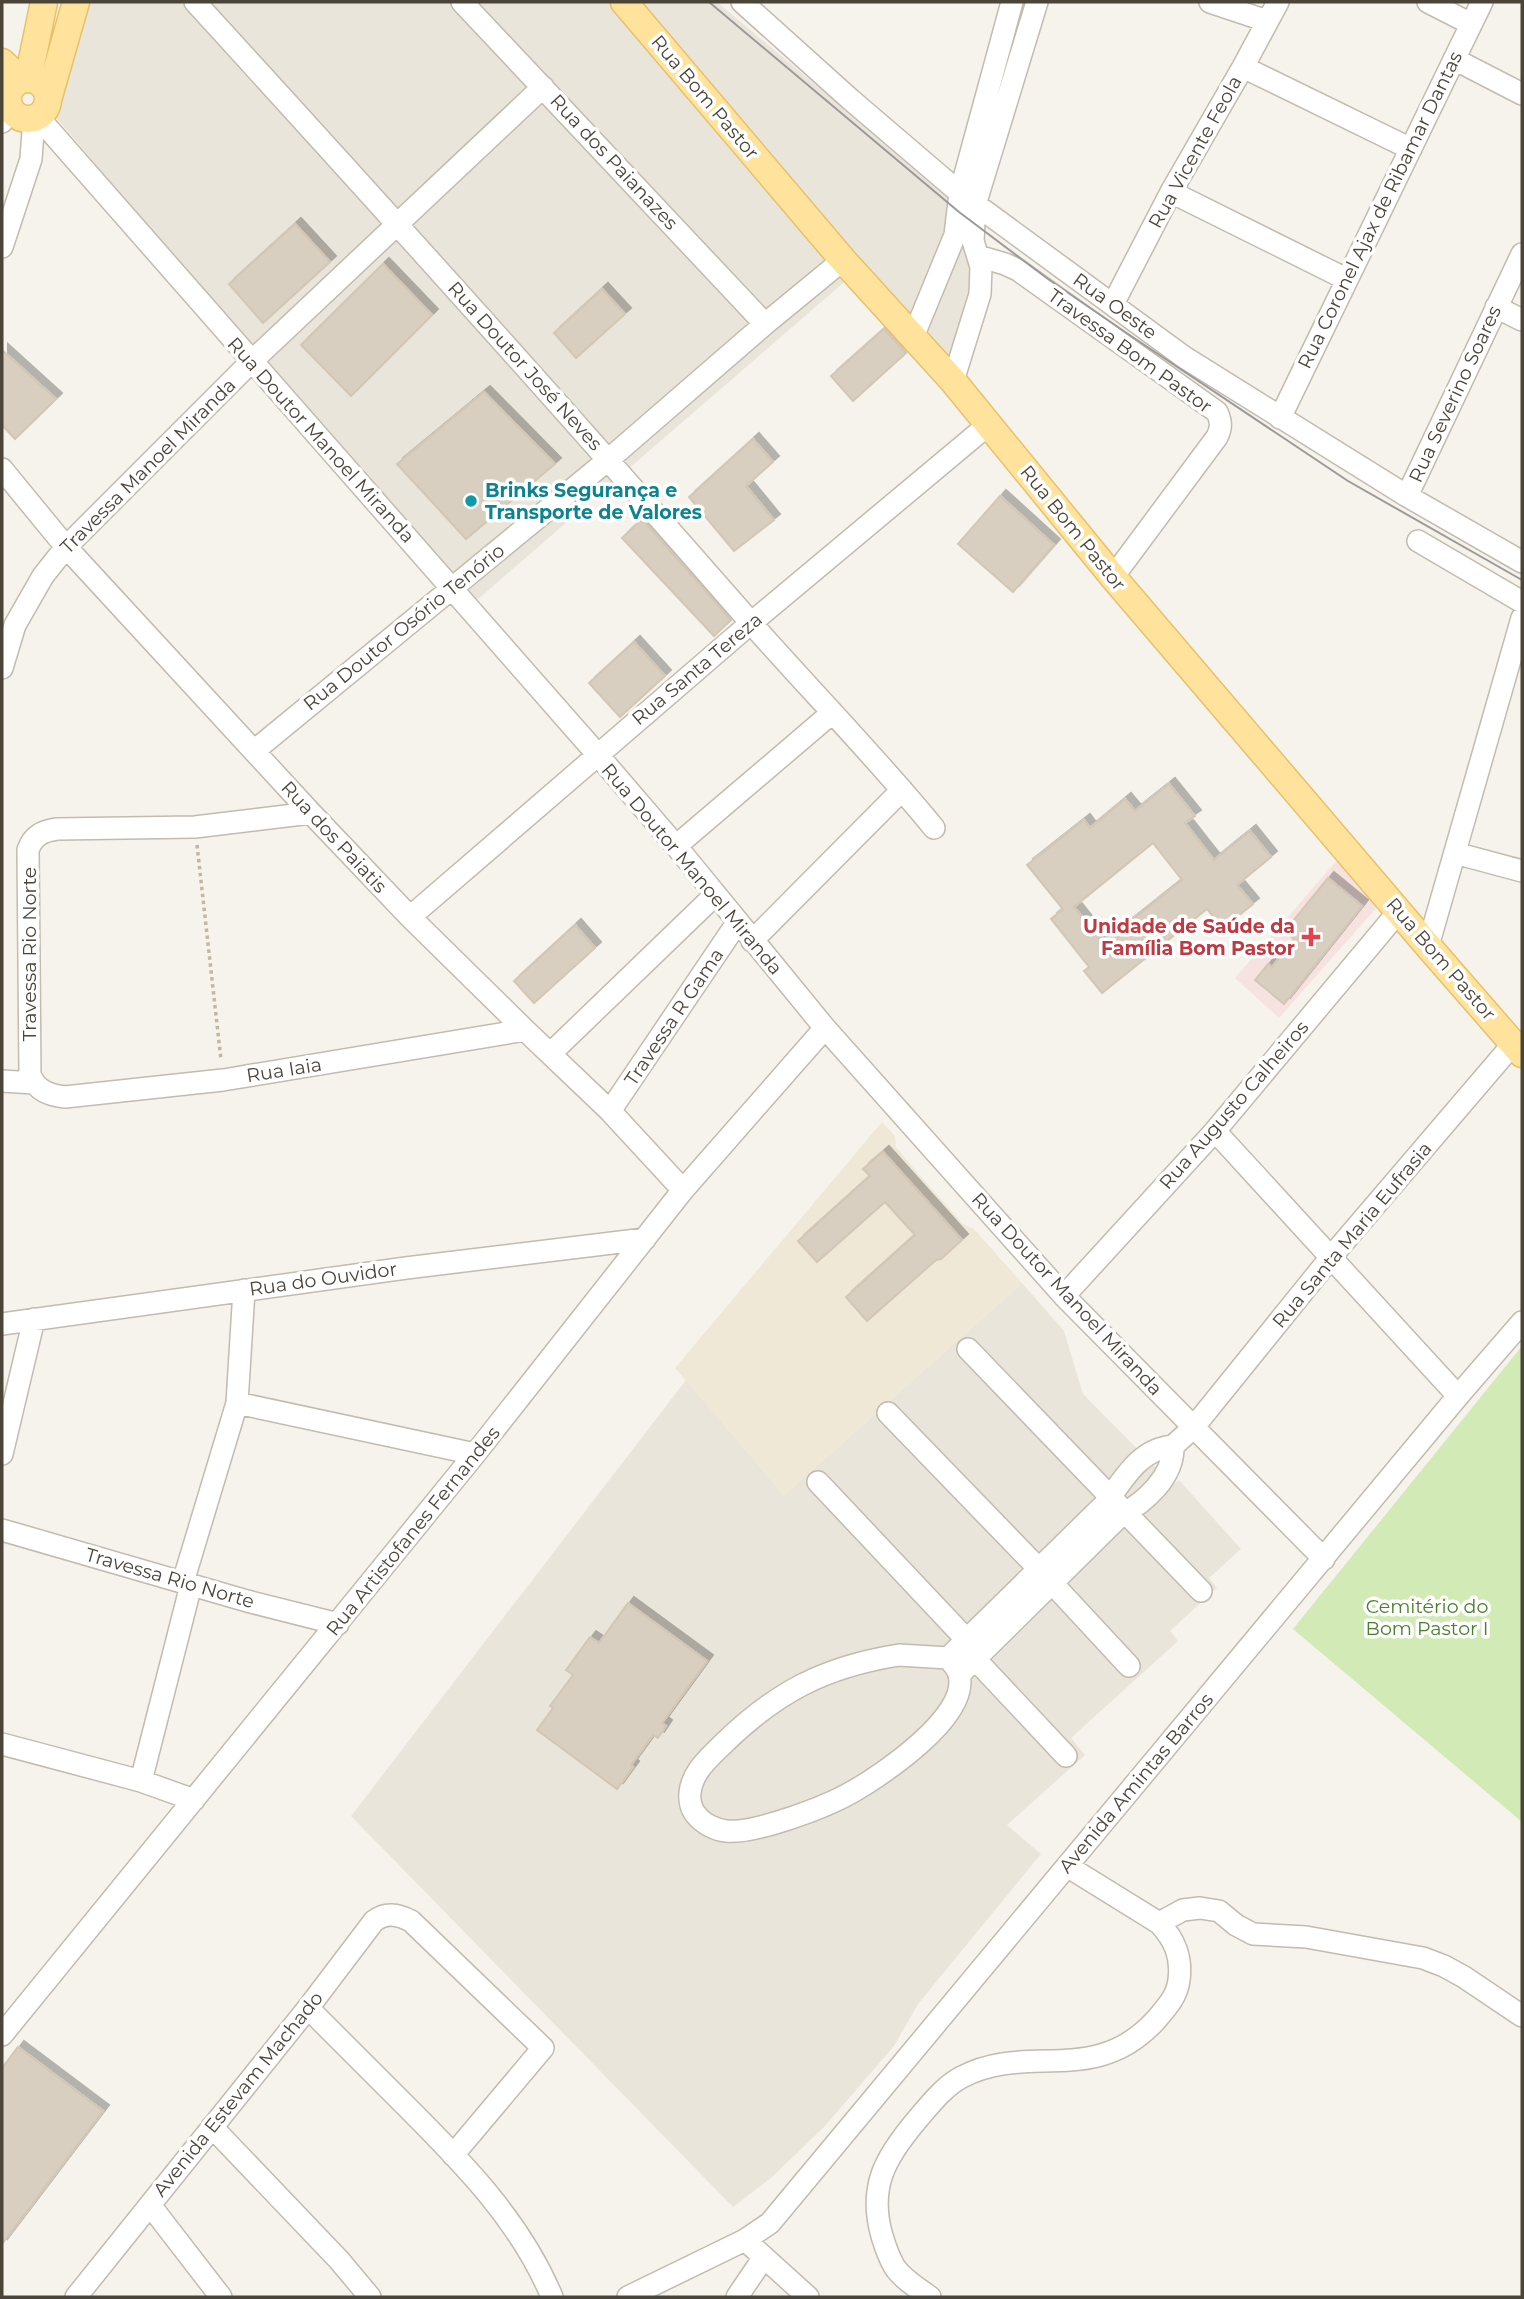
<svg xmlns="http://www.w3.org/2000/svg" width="1524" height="2299" font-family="Montserrat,sans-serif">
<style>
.residential{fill:#eae5da}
.education{fill:#efe8d6}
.medical{fill:#f6e3e0}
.green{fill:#d2eab5}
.building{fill:#d8cfc1;stroke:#d3c7b4;stroke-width:2;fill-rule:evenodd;filter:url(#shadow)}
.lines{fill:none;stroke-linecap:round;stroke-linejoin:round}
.minor-casing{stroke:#c2bbae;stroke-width:24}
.major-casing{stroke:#e6c16a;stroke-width:29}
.path{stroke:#c4b79f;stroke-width:3.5;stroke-dasharray:3.5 3.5;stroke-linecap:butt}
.minor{stroke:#fff;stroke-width:21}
.major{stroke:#ffe39c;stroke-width:26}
.tram{stroke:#9a9a9a;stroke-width:2}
.culture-dot{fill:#0f9aa8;stroke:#fff;stroke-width:2.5}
.health-dot{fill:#e0444e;stroke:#fff;stroke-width:2.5}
.labels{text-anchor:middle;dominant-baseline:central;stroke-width:7;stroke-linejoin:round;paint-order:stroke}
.street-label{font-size:19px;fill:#4b4439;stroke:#fff}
.culture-label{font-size:19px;font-weight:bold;fill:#0d838f;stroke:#fff;text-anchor:start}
.health-label{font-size:19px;font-weight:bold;fill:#be3a42;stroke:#fff;text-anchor:end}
.park-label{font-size:19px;fill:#4a7f2a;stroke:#fff}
</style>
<defs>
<filter id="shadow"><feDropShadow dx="6" dy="-6" stdDeviation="0" flood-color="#0004"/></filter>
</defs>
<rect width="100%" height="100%" fill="#f6f3ec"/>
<path class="residential" d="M85 2H717L983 225 955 369 857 271 470 606 54 115Z
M1022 1283 1064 1331 1083 1394 1173 1485 1179 1480 1241 1549 1209 1578 1217 1588 1170 1631 1178 1641 1071 1738 1085 1755 1007 1825 1041 1854 918 2004 894 2046 825 2126 771 2178 733 2207 351 1816 686 1380 784 1495Z"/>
<path class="education" d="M882 1122 895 1136 896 1147 915 1170 963 1224 974 1229 1022 1283 784 1495 675 1368Z"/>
<path class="medical" d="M1337 860 1378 906 1279 1018 1235 978Z"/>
<path class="green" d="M1522 1346V1822L1293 1629Z"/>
<path class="building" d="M295 224 330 262 263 323 229 284Z
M383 264 432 315 351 396 301 345Z
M602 289 625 314 576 358 554 333Z
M884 329 906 353 853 401 831 376Z
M2 350 56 399 15 439 2 425Z
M484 392 555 464 466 539 397 464Z
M753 439 773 462 746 486 774 520 734 551 689 497Z
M1000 496 1054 545 1013 592 958 544Z
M642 519 731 620 714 636 622 538Z
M634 642 665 676 620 717 589 683Z
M1169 784 1195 816 1185 823 1214 860 1250 831 1271 857 1237 885 1253 904 1223 928 1207 909 1102 993 1084 971 1089 967 1051 919 1063 909 1027 865 1084 820 1090 828 1125 799 1135 811ZM1153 843 1182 880 1103 943 1074 907Z
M1328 878 1362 906 1284 1004 1255 980 1268 964 1272 967 1294 939 1285 931Z
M575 925 595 948 534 1003 514 981Z
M883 1152 962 1240 941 1259 936 1260 867 1321 846 1297 915 1235 885 1202 817 1262 798 1241 870 1176 863 1169Z
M628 1603 707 1661 662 1723 666 1726 658 1738 653 1735 631 1765 633 1767 617 1789 537 1730 553 1708 550 1706 573 1675 566 1670 590 1637 599 1643Z
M18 2047 103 2111 2 2244V2068Z"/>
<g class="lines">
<g class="minor-casing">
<path id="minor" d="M195 2C378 202 559 403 738 608 802 682 872 752 934 828
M462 2 765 324
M742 2 850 99 960 193 1184 357 1407 496 1522 562
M1210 2 1267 21
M1428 2 1471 24
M1454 59 1522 94
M1243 67 1411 149
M38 117 597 754 676 846 825 1028 1064 1296 1324 1559
M2 122 9 99
M1171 192 1346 279
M2 247 31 159 34 118
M978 256 1005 264 1018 270 1217 412C1221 421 1222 427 1217 437L1113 577
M1113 304 1171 192 1243 67 1278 2
M1496 307 1522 320
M913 337 955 235 960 193 1012 2
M953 381 980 294 981 267 973 241 975 205 1037 2
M1280 418 1482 2
M2 469 66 547 311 813 410 917 525 1030 610 1111 683 1190
M1407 496 1522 254
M1418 541 1522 602
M2 668 15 625 43 576 66 547 252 361 543 87
M254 751 608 460 765 324 843 260
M311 813 195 827 57 829C42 831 33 836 28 850L30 1075C37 1091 49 1095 65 1097L223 1080 525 1030
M676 846 832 713
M1455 853 1522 871
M410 917 751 623 988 425
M752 941 902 790
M1428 946 1522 618
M550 1054 715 895
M2 1081 34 1083
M610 1111 737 923
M1215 1131 1458 1396
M1064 1296 1215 1131 1399 911
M2 1324 406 1268 645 1239
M968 1349 1201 1591
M237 1403 475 1454
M888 1413 1039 1569 1129 1666
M2 1454 34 1319
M818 1482 966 1639
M2 1530 247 1601 338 1624
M183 1582 237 1403 244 1290
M899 1655 948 1658C952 1663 958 1668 959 1675 970 1716 882 1775 852 1792 826 1807 755 1834 726 1831 716 1830 704 1824 698 1817 692 1811 689 1802 690 1793 692 1772 708 1759 722 1745 776 1692 824 1667 899 1655Z
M948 1658 1105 1504C1124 1479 1139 1449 1173 1446
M975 1659 1066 1756
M959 1675 1120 1516C1145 1502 1174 1477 1173 1446L1193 1428 1331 1257 1513 1044
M2 1744 141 1781 194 1800
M141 1781 191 1585
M1159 1923 1183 1910 1200 1908 1219 1911 1236 1925 1253 1934 1306 1937 1423 1958 1444 1966 1464 1977 1522 2016
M308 2008C341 2041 374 2074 407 2107 463 2163 521 2222 552 2297
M2 2035 475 1454 683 1190 825 1028
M212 2127 339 2260 370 2297
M150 2205 221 2297
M745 2240 808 2297
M76 2297 308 2008 374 1921C386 1912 397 1914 411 1921L543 2048 453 2155
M628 2297 745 2240 770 2223 1458 1396 1522 1322
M737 2297 764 2257
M930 2297C918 2288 902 2279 894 2266 889 2257 885 2246 882 2236 868 2187 885 2158 916 2121 929 2106 944 2086 962 2077 1027 2042 1094 2087 1155 2021 1166 2008 1177 1997 1179 1980 1182 1957 1175 1940 1159 1923L1067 1866"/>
</g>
<g class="major-casing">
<path id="major" d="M624 2 843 260 953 381 1113 577 1428 946 1522 1054
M2 62 21 80
M28 79 44 2
M8 99a20 20 0 1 1 40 0a20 20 0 1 1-40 0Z
M48 100 76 2"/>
</g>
<path class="path" d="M197 845 221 1060"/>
<use href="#minor" class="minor"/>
<use href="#major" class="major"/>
<path class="tram" d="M709 2 959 212 1048 279 1128 334 1348 481 1522 580"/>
</g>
<circle class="culture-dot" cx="471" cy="501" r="7"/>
<path class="health-dot" d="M1307.5 926.5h7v7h7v7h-7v7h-7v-7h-7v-7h7z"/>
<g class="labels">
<g class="street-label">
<text transform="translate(705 97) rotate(50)">Rua Bom Pastor</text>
<text transform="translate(1195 152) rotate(-61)">Rua Vicente Feola</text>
<text transform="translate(614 162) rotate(47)">Rua dos Paianazes</text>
<text transform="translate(1380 210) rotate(-64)">Rua Coronel Ajax de Ribamar Dantas</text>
<text transform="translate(1115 306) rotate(36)">Rua Oeste</text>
<text transform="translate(1130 351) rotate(36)">Travessa Bom Pastor</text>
<text transform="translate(525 366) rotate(48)">Rua Doutor José Neves</text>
<text transform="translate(1455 394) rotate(-65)">Rua Severino Soares</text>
<text transform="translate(321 440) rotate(48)">Rua Doutor Manoel Miranda</text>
<text transform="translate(148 466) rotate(-45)">Travessa Manoel Miranda</text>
<text transform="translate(1073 528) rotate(51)">Rua Bom Pastor</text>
<text transform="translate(404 627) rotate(-39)">Rua Doutor Osório Tenório</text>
<text transform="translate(697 669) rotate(-40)">Rua Santa Tereza</text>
<text transform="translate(334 837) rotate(47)">Rua dos Paiatis</text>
<text transform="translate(692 869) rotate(50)">Rua Doutor Manoel Miranda</text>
<text transform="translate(29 954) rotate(-90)">Travessa Rio Norte</text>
<text transform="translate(1441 959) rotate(49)">Rua Bom Pastor</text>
<text transform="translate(674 1017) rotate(-56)">Travessa R Gama</text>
<text transform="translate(284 1070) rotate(-9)">Rua Iaia</text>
<text transform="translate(1234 1105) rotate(-49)">Rua Augusto Calheiros</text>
<text transform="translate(1352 1235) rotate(-50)">Rua Santa Maria Eufrasia</text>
<text transform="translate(323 1279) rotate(-8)">Rua do Ouvidor</text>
<text transform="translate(1067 1294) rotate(47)">Rua Doutor Manoel Miranda</text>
<text transform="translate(413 1531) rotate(-51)">Rua Artistofanes Fernandes</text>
<text transform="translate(170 1578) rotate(16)">Travessa Rio Norte</text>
<text transform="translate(1136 1783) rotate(-50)">Avenida Amintas Barros</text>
<text transform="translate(238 2094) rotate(-51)">Avenida Estevam Machado</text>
</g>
<g class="culture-label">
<text x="485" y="490">Brinks Segurança e<tspan x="485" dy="22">Transporte de Valores</tspan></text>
</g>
<g class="health-label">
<text x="1295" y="926">Unidade de Saúde da<tspan x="1295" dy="22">Família Bom Pastor</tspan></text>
</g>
<g class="park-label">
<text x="1427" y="1606">Cemitério do<tspan x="1427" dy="22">Bom Pastor I</tspan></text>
</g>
</g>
<rect width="1524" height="2299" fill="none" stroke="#4b4439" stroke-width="7"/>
</svg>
